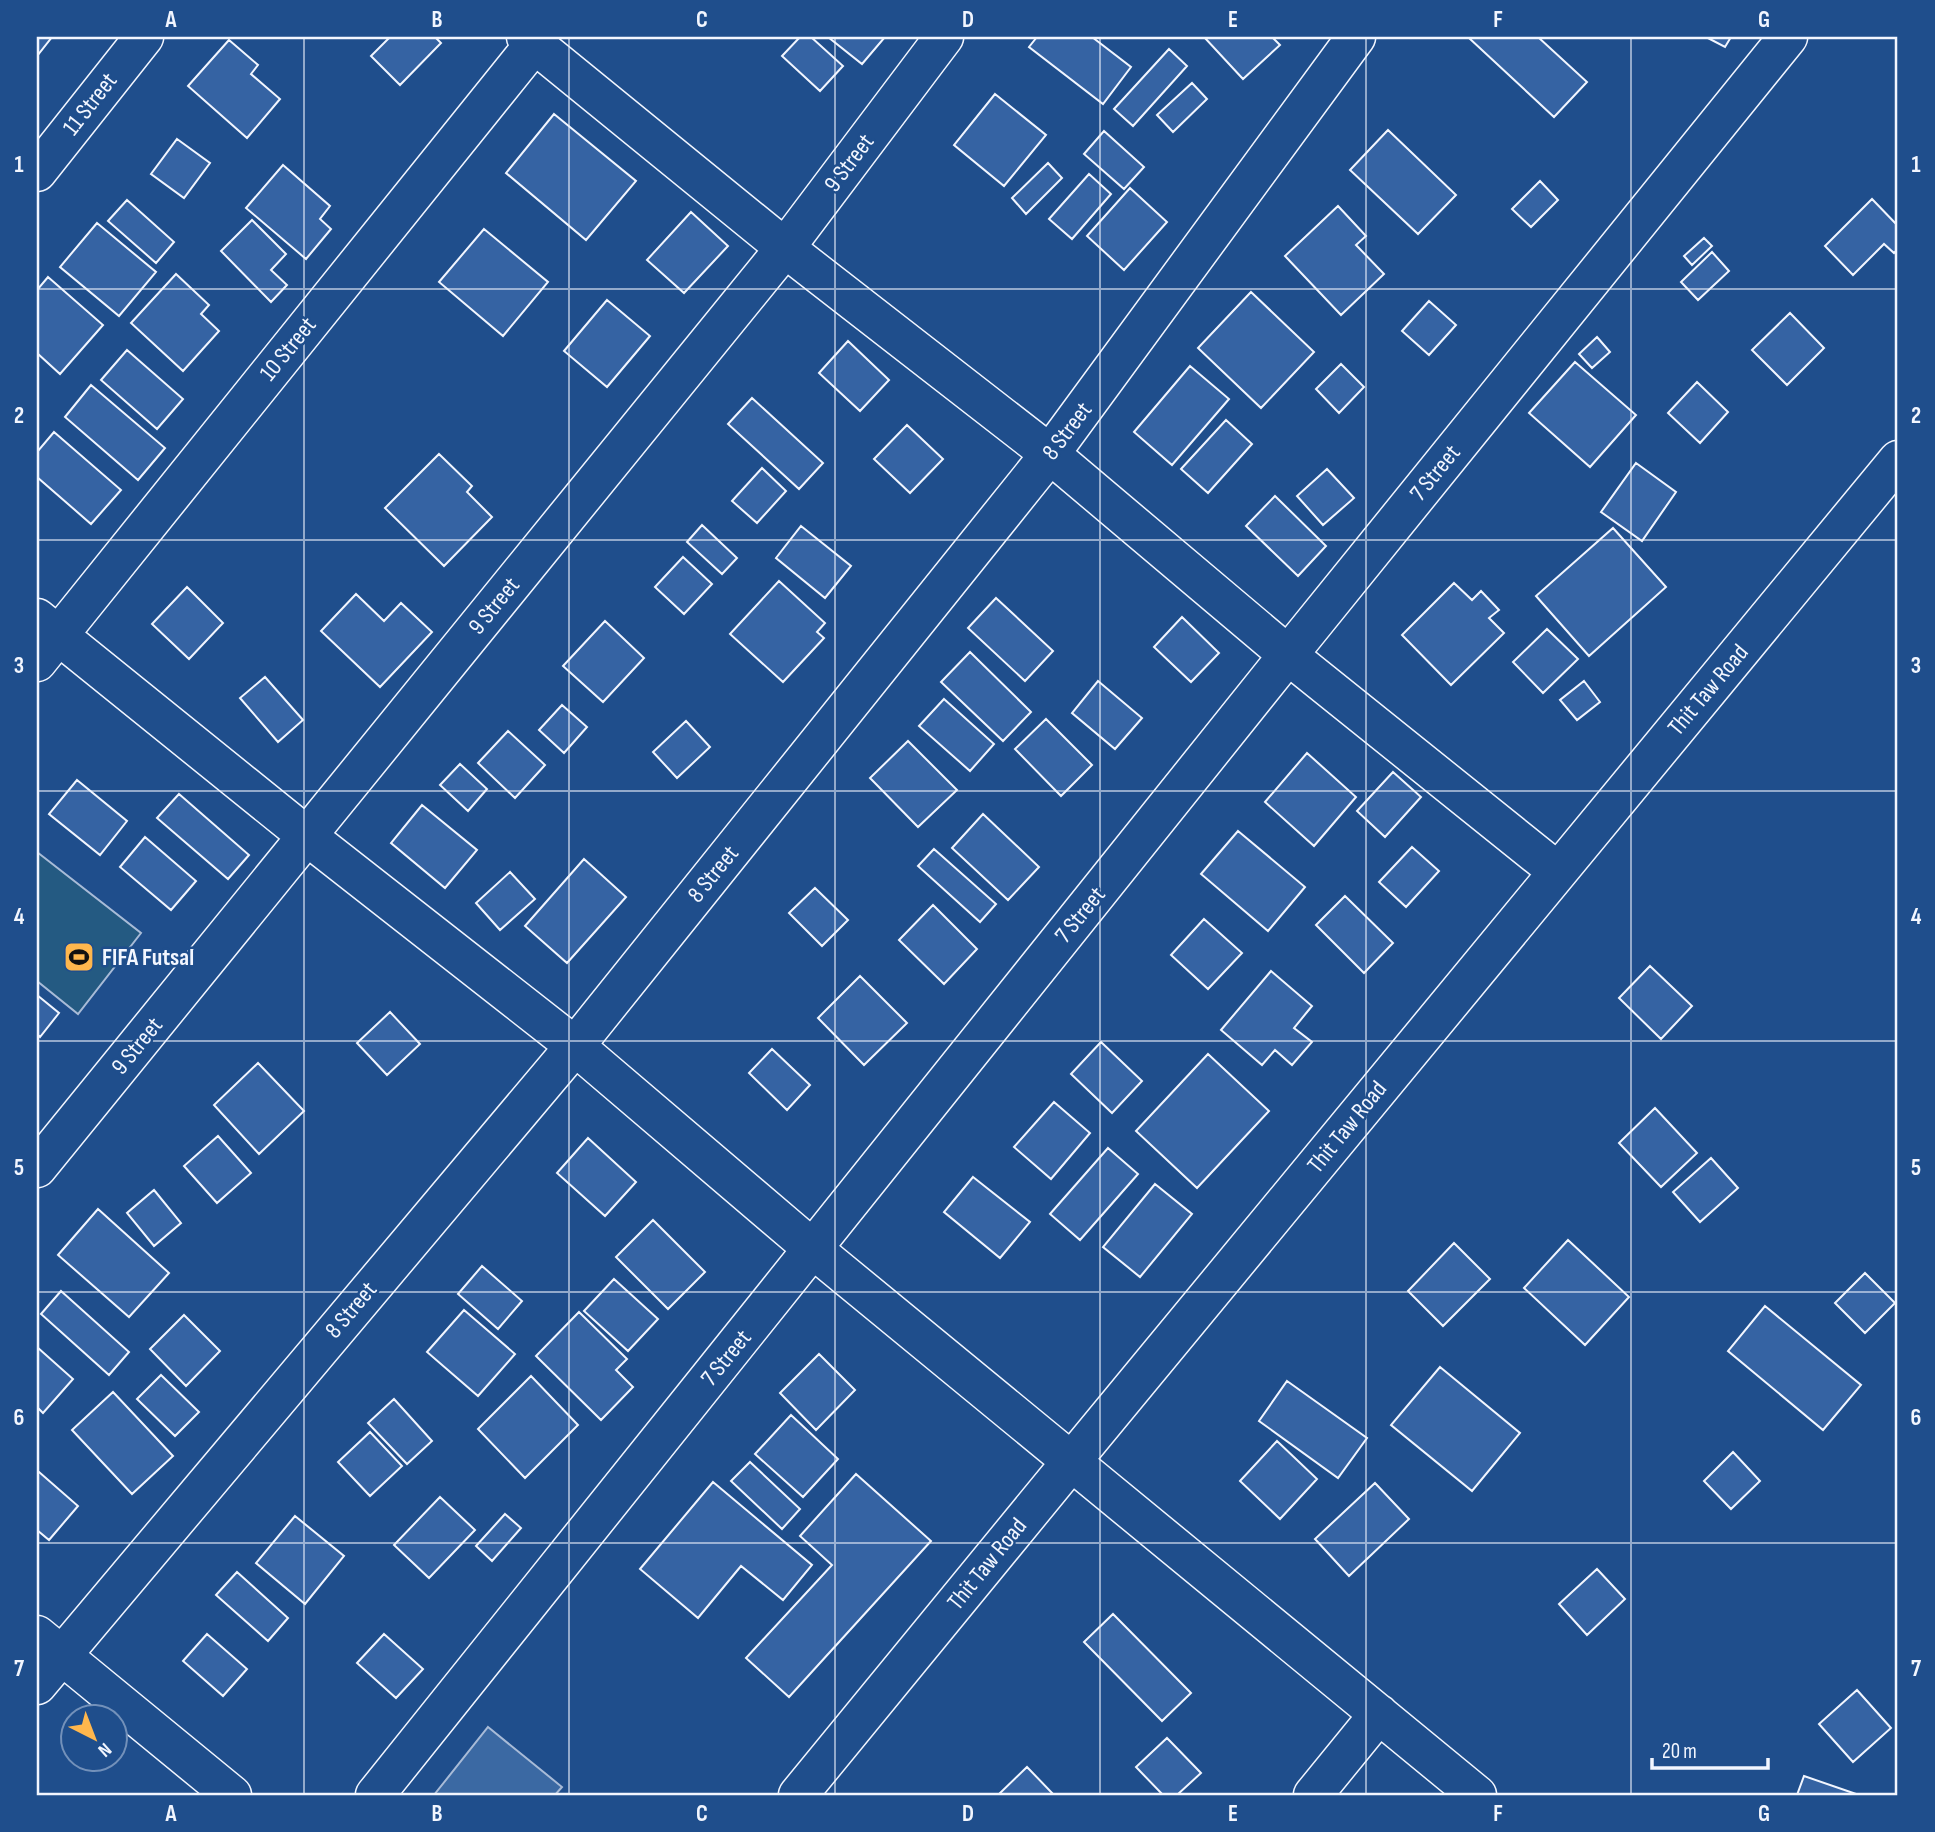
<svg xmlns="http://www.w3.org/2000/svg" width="1935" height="1832" font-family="'Sofia Sans Condensed',sans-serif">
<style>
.green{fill:#245a82;stroke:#a8bbd7;stroke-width:2}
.water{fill:#3b69a3;stroke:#a8bbd7;stroke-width:2}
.building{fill:#3563a3;stroke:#f2f6ff;stroke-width:2}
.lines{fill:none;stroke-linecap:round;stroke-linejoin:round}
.minor-casing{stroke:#f2f6ff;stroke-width:41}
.minor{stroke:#1f4e8c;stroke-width:38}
.grid{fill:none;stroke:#f2f6ff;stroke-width:2;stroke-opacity:0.55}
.labels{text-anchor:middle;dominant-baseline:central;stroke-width:5;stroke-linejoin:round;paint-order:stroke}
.street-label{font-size:24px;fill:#f2f6ff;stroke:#1f4e8c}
.poi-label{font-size:24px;font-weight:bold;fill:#f2f6ff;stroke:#1f4e8c;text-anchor:start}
.neatline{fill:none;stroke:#f2f6ff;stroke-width:2.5}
.grid-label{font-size:23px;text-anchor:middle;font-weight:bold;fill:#f2f6ff}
</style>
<rect width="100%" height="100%" fill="#1f4e8c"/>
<path class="green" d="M37 852 141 933 78 1014 37 981Z"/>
<path class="water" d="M488 1727 562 1787 555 1795H434Z"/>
<path class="building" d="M37 37H52L37 56Z
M390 37H435L441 43 400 85 371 56Z
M800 37H811L843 66 820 91 782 56Z
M828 37H885L862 64Z
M1037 37H1092L1131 67 1103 104 1029 47Z
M1204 37H1272L1280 45 1243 79Z
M1471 37H1538L1587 82 1554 117 1469 38Z
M1706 37H1731L1725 47Z
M229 40 258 65 251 74 280 99 247 138 188 86Z
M1169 49 1187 66 1133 126 1114 109Z
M1192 83 1207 99 1173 132 1157 115Z
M995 94 1046 135 1004 186 954 145Z
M554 114 636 181 586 240 506 173Z
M1388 130 1456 195 1418 234 1350 170Z
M1104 131 1144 167 1124 189 1084 154Z
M177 139 210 163 184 198 151 174Z
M1048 163 1062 178 1026 214 1012 198Z
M283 165 330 206 320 219 331 229 306 259 246 208Z
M1089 174 1111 194 1072 239 1049 219Z
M1540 181 1558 200 1531 227 1512 209Z
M1130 188 1167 222 1124 270 1087 236Z
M1872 199 1898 226V249L1894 253 1884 244 1853 275 1825 246Z
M127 200 174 242 156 263 108 221Z
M1338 206 1366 236 1356 245 1384 274 1341 315 1285 256Z
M691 212 728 246 684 293 647 260Z
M252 220 286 254 271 270 287 285 271 302 221 251Z
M97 223 156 272 119 316 60 267Z
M484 229 548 282 503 336 439 282Z
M1704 238 1712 246 1692 265 1684 256Z
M1712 252 1729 271 1698 300 1681 282Z
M176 274 209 305 201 314 219 331 183 371 131 323Z
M48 277 103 325 60 374 37 353V290Z
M1251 292 1314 352 1261 408 1198 348Z
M607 300 650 336 607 387 564 351Z
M1429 301 1456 325 1429 355 1402 331Z
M1790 313 1824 348 1787 385 1752 350Z
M1597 337 1610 352 1592 368 1579 354Z
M848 341 889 380 860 411 819 373Z
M127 350 183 399 157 429 101 380Z
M1575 362 1636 415 1590 467 1529 413Z
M1341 364 1364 387 1339 413 1316 389Z
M1190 366 1229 399 1172 465 1134 432Z
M1697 382 1728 412 1700 443 1668 413Z
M91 385 165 448 138 480 65 417Z
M752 398 823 463 799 489 728 424Z
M1226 420 1252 444 1208 493 1181 469Z
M907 425 943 459 910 493 874 459Z
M54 432 121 490 91 524 37 477V452Z
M439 454 472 486 467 492 492 517 444 566 385 508Z
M1636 463 1676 492 1642 541 1601 512Z
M762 468 786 491 757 523 732 501Z
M1327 469 1354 498 1323 525 1297 496Z
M1275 496 1326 546 1298 576 1246 526Z
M702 525 737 558 722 574 687 542Z
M801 526 851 566 825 598 776 558Z
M1613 528 1666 587 1589 656 1536 596Z
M683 557 712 584 684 614 655 587Z
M779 581 825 623 817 632 824 638 783 682 730 634Z
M1454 583 1472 600 1481 591 1499 610 1489 618 1504 633 1451 685 1402 635Z
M187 587 223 623 189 659 152 624Z
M356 594 384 621 401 603 432 632 380 687 321 631Z
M996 598 1053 651 1025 681 968 628Z
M1182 617 1219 653 1191 682 1154 647Z
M605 621 644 658 603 702 563 666Z
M1547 629 1578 659 1543 693 1513 662Z
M970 652 1031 712 1003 741 941 682Z
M265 677 303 720 278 742 240 698Z
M1098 681 1142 718 1115 749 1072 713Z
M1584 681 1600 702 1577 720 1560 700Z
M944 699 994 744 970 771 919 726Z
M562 705 587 727 564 753 539 730Z
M1046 719 1092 765 1061 796 1015 749Z
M686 721 710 747 677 778 653 752Z
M508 731 545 765 515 798 478 763Z
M908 741 957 790 918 827 870 778Z
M1307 753 1356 797 1314 846 1265 802Z
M460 764 487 789 468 811 440 785Z
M1393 772 1421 797 1385 837 1357 811Z
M77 780 127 821 100 855 49 814Z
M179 794 249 855 228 879 157 818Z
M422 805 477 850 445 888 391 843Z
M983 814 1039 867 1008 900 952 848Z
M1238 831 1305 887 1268 931 1201 874Z
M145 837 196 881 171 910 120 867Z
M1412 847 1439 871 1406 907 1379 882Z
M934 849 996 904 980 922 918 866Z
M584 859 626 897 567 963 525 926Z
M510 872 535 899 500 930 476 903Z
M815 888 848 920 822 946 789 913Z
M1345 896 1393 943 1364 973 1316 925Z
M933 905 977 949 944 984 899 940Z
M1204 919 1242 953 1208 989 1171 955Z
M1650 966 1692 1006 1661 1039 1619 998Z
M1271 971 1312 1006 1294 1028 1312 1042 1292 1065 1275 1050 1262 1065 1221 1030Z
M860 976 907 1023 864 1065 818 1018Z
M37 995 59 1013 40 1037 37 1034Z
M390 1012 420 1044 387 1075 357 1043Z
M1101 1042 1142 1081 1112 1113 1071 1074Z
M772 1049 810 1085 787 1110 749 1073Z
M1208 1054 1269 1111 1197 1188 1136 1131Z
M258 1063 304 1111 259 1154 214 1105Z
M1054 1102 1090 1133 1051 1179 1014 1147Z
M1655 1108 1697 1153 1661 1187 1619 1143Z
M218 1136 251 1173 217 1203 184 1166Z
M588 1138 636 1182 605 1216 557 1173Z
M1108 1148 1138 1174 1080 1240 1050 1214Z
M1711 1158 1738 1188 1700 1222 1673 1192Z
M973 1177 1030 1222 1000 1258 944 1212Z
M1155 1184 1192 1214 1140 1277 1103 1247Z
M154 1190 181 1223 154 1246 127 1213Z
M98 1209 169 1273 129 1317 58 1255Z
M653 1220 705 1272 668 1309 616 1257Z
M1568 1240 1629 1297 1585 1345 1524 1288Z
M1454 1243 1490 1279 1443 1326 1408 1291Z
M482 1266 522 1301 498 1329 458 1294Z
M1865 1273 1895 1303 1865 1333 1835 1303Z
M614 1279 658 1319 628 1351 584 1311Z
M61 1291 129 1352 109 1375 41 1314Z
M1765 1306 1861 1385 1823 1430 1728 1351Z
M464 1310 515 1354 478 1396 427 1352Z
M579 1312 627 1359 616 1370 633 1387 601 1420 536 1356Z
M184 1315 220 1351 186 1386 150 1349Z
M37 1347 73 1379 43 1413 37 1407Z
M819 1354 855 1390 816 1430 780 1393Z
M1440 1367 1520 1433 1472 1491 1391 1425Z
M161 1375 199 1412 175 1436 137 1399Z
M531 1376 578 1425 525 1478 478 1429Z
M1287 1381 1367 1438 1338 1478 1259 1421Z
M113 1392 173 1456 132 1494 72 1430Z
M394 1399 432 1441 407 1464 368 1423Z
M791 1415 838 1459 803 1497 755 1454Z
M370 1432 402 1466 370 1496 338 1462Z
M1277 1441 1317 1479 1280 1519 1240 1481Z
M1733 1452 1760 1481 1731 1509 1704 1481Z
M750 1462 800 1509 782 1529 731 1481Z
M39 1472 78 1506 49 1540 37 1530V1474Z
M856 1474 931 1541 789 1697 746 1658 832 1565 800 1536Z
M713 1482 812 1565 783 1600 741 1566 698 1618 640 1569Z
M1375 1483 1409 1519 1349 1576 1315 1539Z
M440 1497 475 1530 429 1578 394 1545Z
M505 1514 521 1528 492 1561 476 1546Z
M295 1516 344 1556 305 1604 256 1563Z
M1597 1569 1625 1599 1587 1635 1559 1604Z
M237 1572 288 1618 268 1641 216 1595Z
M1113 1614 1191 1693 1162 1721 1084 1642Z
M207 1634 247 1669 223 1696 183 1661Z
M384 1634 423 1669 396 1698 357 1663Z
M1857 1690 1891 1728 1853 1762 1819 1724Z
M1167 1738 1201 1773 1177 1795H1163L1136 1767Z
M1027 1767 1054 1795H998Z
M1804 1776 1859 1795H1797Z"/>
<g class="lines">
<g class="minor-casing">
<path id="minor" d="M526 37 785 248 1050 454 1288 655 1557 871
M37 172 144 37
M37 618 307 836 575 1046 813 1249 1477 1795
M37 662 540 37
M37 1168 785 248 944 37
M37 1635 232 1795
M37 1685 575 1046 1050 454 1356 37
M375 1795 1288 655 1788 37
M798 1795 1071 1462 1898 460
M1313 1795 1379 1714"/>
</g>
<use href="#minor" class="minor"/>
</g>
<path class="grid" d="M304 37V1795M569 37V1795M835 37V1795M1100 37V1795M1366 37V1795M1631 37V1795M37 289H1898M37 540H1898M37 791H1898M37 1041H1898M37 1292H1898M37 1543H1898"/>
<defs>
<g id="stadium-square" transform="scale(1.575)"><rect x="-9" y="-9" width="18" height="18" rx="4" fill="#ffb74d" stroke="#1f4e8c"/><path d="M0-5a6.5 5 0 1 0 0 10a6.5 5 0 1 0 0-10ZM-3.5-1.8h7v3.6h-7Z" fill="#111"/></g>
</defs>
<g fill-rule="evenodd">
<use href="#stadium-square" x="79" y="957"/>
</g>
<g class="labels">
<g class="street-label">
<text transform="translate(90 104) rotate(-52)">11 Street</text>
<text transform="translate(849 163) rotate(-53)">9 Street</text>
<text transform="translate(288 349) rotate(-51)">10 Street</text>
<text transform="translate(1067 431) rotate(-53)">8 Street</text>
<text transform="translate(1435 473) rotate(-51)">7 Street</text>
<text transform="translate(494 606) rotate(-51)">9 Street</text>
<text transform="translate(1708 690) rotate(-50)">Thit Taw Road</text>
<text transform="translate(713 874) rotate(-51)">8 Street</text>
<text transform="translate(1080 915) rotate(-51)">7 Street</text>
<text transform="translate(137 1046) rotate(-51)">9 Street</text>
<text transform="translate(1347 1127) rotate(-51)">Thit Taw Road</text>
<text transform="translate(351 1310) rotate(-50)">8 Street</text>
<text transform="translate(726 1358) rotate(-51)">7 Street</text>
<text transform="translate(987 1564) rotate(-51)">Thit Taw Road</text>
</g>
<g class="poi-label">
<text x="102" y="957">FIFA Futsal</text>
</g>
</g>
<rect width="1935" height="1832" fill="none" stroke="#1f4e8c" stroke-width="77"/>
<g transform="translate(94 1738) rotate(138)"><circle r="33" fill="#1f4e8c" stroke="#7391ba" stroke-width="2"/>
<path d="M0-5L12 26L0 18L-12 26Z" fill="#ffb74d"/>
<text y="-10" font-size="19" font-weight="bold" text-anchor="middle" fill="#f2f6ff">N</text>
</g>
<path d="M1652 1758v10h116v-10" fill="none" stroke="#f2f6ff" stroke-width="3.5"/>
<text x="1662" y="1758" font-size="21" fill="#f2f6ff" stroke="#1f4e8c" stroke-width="5" paint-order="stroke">20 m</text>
<rect x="38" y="38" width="1858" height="1756" class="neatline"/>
<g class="grid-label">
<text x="171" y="27">A</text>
<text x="437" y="27">B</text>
<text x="702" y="27">C</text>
<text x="968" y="27">D</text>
<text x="1233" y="27">E</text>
<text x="1498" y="27">F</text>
<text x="1764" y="27">G</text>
<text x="19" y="172">1</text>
<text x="1916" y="172">1</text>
<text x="19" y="423">2</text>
<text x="1916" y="423">2</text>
<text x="19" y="673">3</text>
<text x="1916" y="673">3</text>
<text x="19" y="924">4</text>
<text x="1916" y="924">4</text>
<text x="19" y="1175">5</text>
<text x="1916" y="1175">5</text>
<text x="19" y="1425">6</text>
<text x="1916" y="1425">6</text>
<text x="19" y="1676">7</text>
<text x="1916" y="1676">7</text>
<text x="171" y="1821">A</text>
<text x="437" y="1821">B</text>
<text x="702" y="1821">C</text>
<text x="968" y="1821">D</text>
<text x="1233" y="1821">E</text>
<text x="1498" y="1821">F</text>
<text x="1764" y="1821">G</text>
</g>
</svg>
